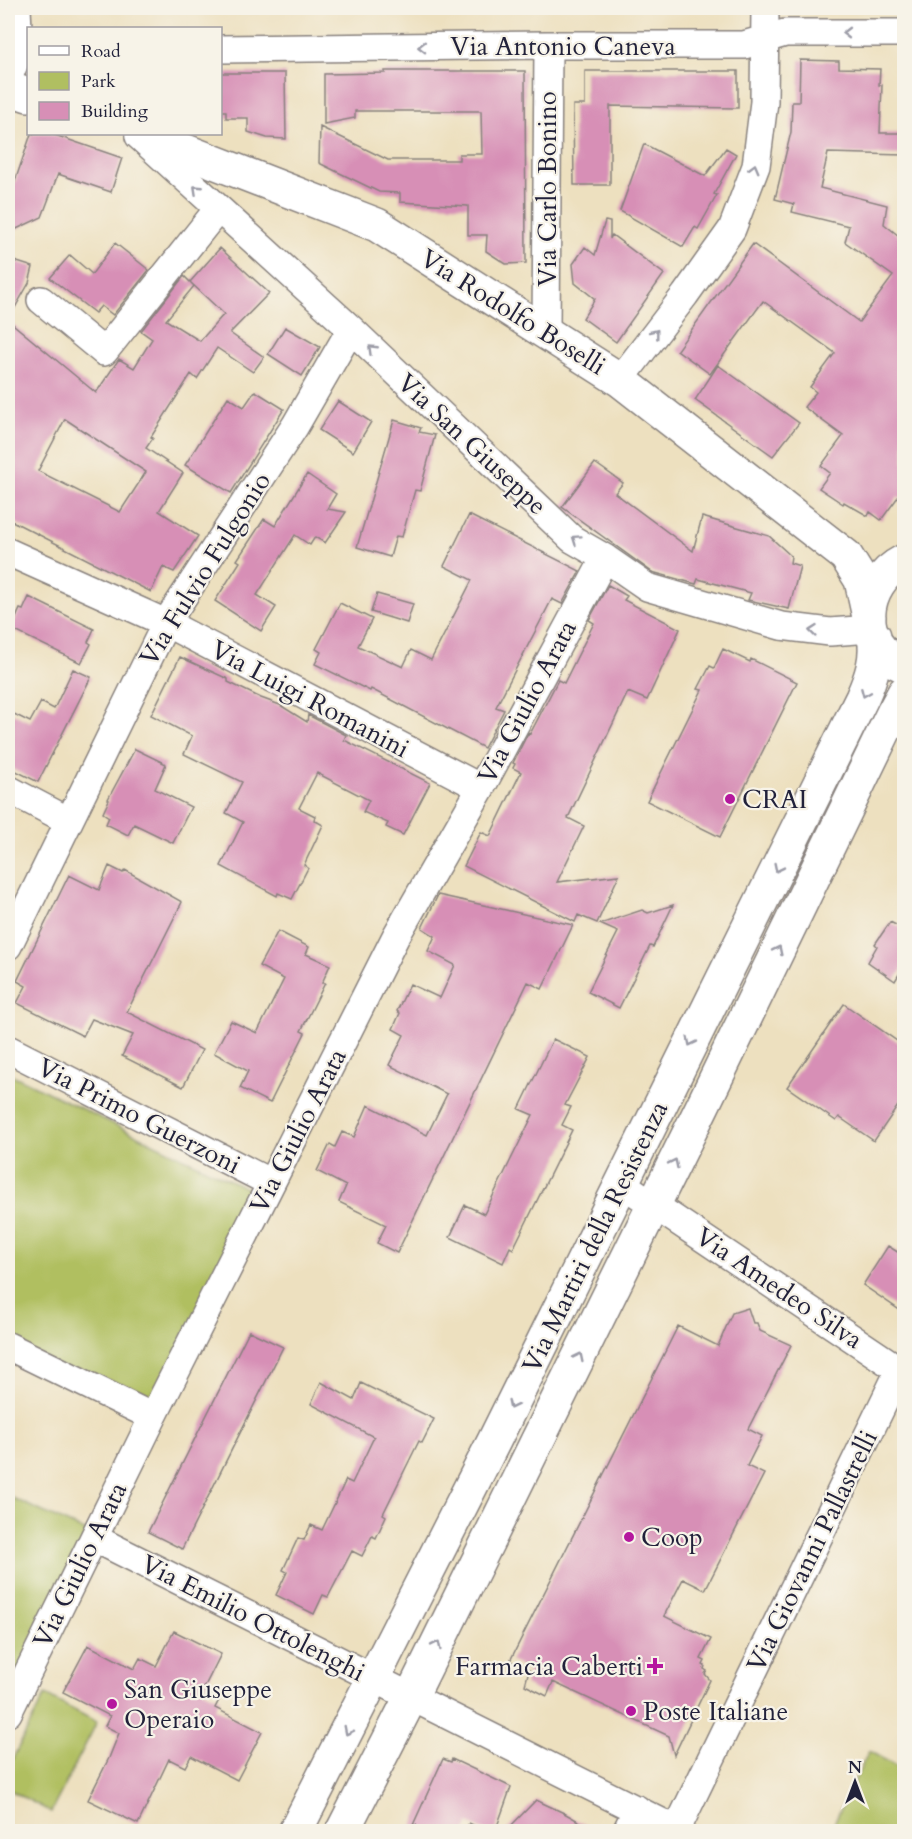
<svg xmlns="http://www.w3.org/2000/svg" width="912" height="1839" font-family="Cardo,serif">
<style>
.green{fill:#b0bf61;stroke:#69704e;stroke-width:1.5}
.building{fill:#d78fb6;fill-rule:evenodd}
.lines{fill:none;stroke-linecap:round;stroke-linejoin:round}
.street-casing{stroke:#88817d;stroke-width:30}
.secondary-casing{stroke:#88817d;stroke-width:36}
.street{stroke:#fff;stroke-width:27}
.secondary{stroke:#fff;stroke-width:33}
.oneway{stroke:#9c9ca7}
.poi-dot{fill:#b5179e;stroke:#f7f3e8;stroke-width:2}
.labels{text-anchor:middle;dominant-baseline:central;stroke-width:4.5;stroke-linejoin:round;paint-order:stroke}
.street-label{font-size:26px;fill:#22223b;stroke:#f7f3e8}
.poi-label{font-size:26px;fill:#22223b;stroke:#f7f3e8;text-anchor:start}
</style>
<rect width="100%" height="100%" fill="#f7f3e8"/>
<filter id="ink" filterUnits="userSpaceOnUse"><feTurbulence type="fractalNoise" baseFrequency=".0167" numOctaves="2"/><feDisplacementMap in="SourceGraphic" scale="12" xChannelSelector="R" yChannelSelector="G"/><feConvolveMatrix kernelMatrix="1 2 1 2 8 2 1 2 1" color-interpolation-filters="sRGB"/></filter>
<filter id="wash" filterUnits="userSpaceOnUse"><feTurbulence type="fractalNoise" baseFrequency=".008" numOctaves="4" result="noise"/><feDisplacementMap in="SourceGraphic" scale="24" xChannelSelector="R" yChannelSelector="G"/><feGaussianBlur stdDeviation="1.35" result="paint"/><feColorMatrix in="noise" values="0 0 0 0 0 0 0 0 0 0 0 0 0 0 0 0 0 1.4 0 .05"/><feComposite in="paint" operator="in"/></filter>
<g filter="url(#wash)">
<rect width="100%" height="100%" fill="#ede0bf"/>
<path class="green" d="M8 1073 263 1196 159 1415 8 1350Z
M8 1496 98 1537 8 1702Z
M45 1695 97 1722 51 1812 8 1789V1768Z
M869 1751 904 1771V1831H830Z"/>
<g id="blocks">
<path class="building" d="M800 60 839 61V68L880 69 879 85H882L880 133H904V155L828 153 820 188 887 205 884 224 904 240V500L898 497 881 520 870 512 868 516 844 502 843 504 819 488 830 473 821 466 843 436 804 407 816 392 810 387 835 353 763 301 710 374 677 350 753 244 859 322 893 276 845 242 849 226 792 212 794 204 775 199 791 132 792 102H799Z
M385 71H525L526 263 506 264 486 251 487 235H468V206L400 202V193L379 192 319 163 320 127 388 160H459V154H482L481 111H355V118L324 124V74L385 73Z
M585 71H738V108L610 106V185H574L573 105H585Z
M220 73H285L286 139 267 138 248 132V118H226V111H220Z
M31 134H52L122 158 111 192 58 174 42 217 8 233V202Z
M644 144 705 176 726 148 736 154 714 194 717 195 698 229 695 227 683 247 620 211Z
M605 221 610 222V239L612 235 664 274 616 342 583 318 595 299 575 283 573 264 585 247 595 255Z
M115 243 149 270 113 315 101 306 95 313 50 278 70 255 92 274Z
M220 248 269 293 230 333 264 357 253 372 217 348 197 379 191 374 151 437 153 438 146 448 183 473 159 511 198 536 174 572 163 567 151 592 8 519V259L33 267 29 283 8 320 96 393 119 359 134 368 152 339 141 331 184 276 194 286 166 320 200 341 224 314 190 282ZM65 419 146 472 120 512 38 471Z
M285 327 320 347 302 376 268 354Z
M718 365 799 423 773 456 695 400Z
M255 391 284 409 231 493 185 465 228 397 244 407Z
M338 401 371 422 353 452 319 430Z
M394 420 421 428 419 432 435 435 420 491 415 490 402 537 396 536 390 557 357 547Z
M595 463 623 483 615 493 693 551 702 517 769 536 791 556 790 563 800 566 789 609 748 600 751 593 698 579 696 584 652 572 562 507Z
M307 474 336 494 327 509 346 512 325 543 315 537 310 545 295 535 257 595 276 607 261 631 215 601 240 562 237 560 264 519 275 526Z
M469 515 580 571 562 604 552 599 496 707 504 710 484 748 371 689 370 691 315 664 321 652 316 649 340 603 372 619 358 646 403 667 411 650 431 660 472 580 444 566Z
M608 585 627 596 624 600 680 629 647 700 628 692 568 818 584 826 557 882 619 875 597 923 578 915 575 922 464 866 481 832 490 836 521 772 513 768 515 764 513 763 528 733 530 734 558 680 564 683 594 623 589 620Z
M377 594 413 604 407 623 371 612Z
M29 597 94 629 88 642 91 644 81 663 11 629 20 609 23 610Z
M723 649 750 662 751 659 797 682 720 837 647 801 702 690 698 689 710 666 714 668Z
M180 657 228 679V682L261 698 280 705 307 722 308 715 346 735 344 740 430 783 403 835 386 827 388 823 363 812 369 800 317 773 299 808 315 816 314 820 323 825 304 865 308 868 292 899 278 893 277 896 221 866 243 822 226 813 242 782 184 754 192 736 151 715Z
M73 669 91 677 38 782 8 767 14 754 8 751V711L30 722 41 702 54 709Z
M135 749 166 764 155 789 191 807 173 843 134 824 128 835 106 824 109 817 103 813 109 800 108 799Z
M109 866 123 873 125 870 182 902 127 1012 202 1050 183 1087 122 1056 133 1035 92 1019 83 1036 17 1003 26 986 17 981 69 875 99 890Z
M438 895 573 925 542 989 528 982 397 1253 377 1243 386 1225 339 1202 346 1186 317 1171 330 1144 335 1147 342 1132 354 1137 368 1105 427 1135 447 1094 389 1065 404 1035 393 1029 400 1013 397 1011 410 984 440 998 455 965 428 951 435 936 422 928Z
M673 905 653 947 650 946 619 1008 588 992 618 932 600 924 642 910 648 913Z
M890 922 904 929V966L895 981 868 962 877 946 875 944Z
M278 931 309 947 306 954 330 965 322 983H325L301 1031 305 1033 270 1103 240 1088 248 1071 214 1053 231 1021 257 1033 284 979 259 966Z
M844 1004 904 1046V1097L874 1141 839 1117 836 1121 787 1087Z
M553 1039 590 1057 565 1105 571 1107 562 1125 572 1130 513 1249 510 1247 503 1263 450 1237 465 1205 484 1214 533 1115 519 1109Z
M888 1246 904 1256V1313L863 1285Z
M748 1308 753 1323H757L760 1331 791 1345 748 1429 762 1436 747 1466 764 1474 705 1590 683 1579 664 1616 711 1639 701 1659 705 1661 703 1665 705 1666 704 1669 707 1671 705 1674 710 1680 674 1755 669 1736 553 1682 547 1696 525 1685 529 1670 510 1661 678 1326 718 1346 732 1313Z
M249 1331 283 1347 182 1549 148 1532Z
M321 1382 354 1400 361 1383 434 1419 422 1443 419 1441 383 1514 386 1516 376 1538 372 1536 362 1556 352 1551 328 1597 323 1595 314 1614 276 1595 287 1572 283 1570 298 1538 304 1540 311 1525 322 1530 346 1480 352 1483 374 1437 311 1404Z
M174 1631 221 1654 203 1690 220 1698 215 1708 262 1732 237 1780 191 1756 185 1767 169 1759 138 1824 88 1800 109 1758 119 1733 105 1726 110 1716 63 1692 88 1645 134 1669 140 1658 156 1666Z
M443 1759 451 1762 452 1759 511 1787 495 1832H487L469 1823 464 1832H413L416 1825H413Z
M536 1800 564 1813 598 1832H505Z"/>
</g>
</g>
<g filter="url(#ink)">
<use href="#blocks" fill-opacity="0" stroke="#88817d" stroke-width="1.5"/>
<g class="lines">
<g class="street-casing">
<path id="street" d="M220 49 548 45H744L785 33H904
M8 79 19 52 17 8
M139 136 351 329 572 539 605 558 647 587 781 626 830 632 871 629
M41 300 104 352 218 209
M546 333 548 45
M620 380 685 295 732 229 756 166 764 102 765 8
M8 552 166 623 481 788
M8 789 69 821
M8 946 166 623 295 426 351 329
M8 1049 271 1183
M621 1183 904 1373
M8 1346 153 1417
M94 1538 681 1832
M8 1713 153 1417 396 936 481 788 605 558
M677 1829 900 1369
M626 1832 637 1809"/>
</g>
<g class="secondary-casing">
<path id="secondary" d="M8 88 28 95
M142 134 377 225 620 380 846 556 861 580 869 617
M904 561C859 584 855 646 904 666
M295 1832 494 1441 862 698C871 678 878 658 874 636
M342 1832 411 1697 702 1107 893 713 904 693"/>
</g>
<use href="#street" class="street"/>
<use href="#secondary" class="secondary"/>
</g>
<defs><path id="oneway-chevron" d="M-2-3.5L2.5 0L-2 3.5" fill="none" stroke-width="1.6" stroke-linecap="round" stroke-linejoin="round" transform="scale(1.5)"/></defs>
<g class="oneway">
<use href="#oneway-chevron" transform="translate(846 33) rotate(180)"/>
<use href="#oneway-chevron" transform="translate(422 47) rotate(179)"/>
<use href="#oneway-chevron" transform="translate(754 168) rotate(-75)"/>
<use href="#oneway-chevron" transform="translate(197 189) rotate(-137)"/>
<use href="#oneway-chevron" transform="translate(655 333) rotate(-52)"/>
<use href="#oneway-chevron" transform="translate(372 349) rotate(-136)"/>
<use href="#oneway-chevron" transform="translate(576 539) rotate(-145)"/>
<use href="#oneway-chevron" transform="translate(813 631) rotate(-174)"/>
<use href="#oneway-chevron" transform="translate(865 693) rotate(113)"/>
<use href="#oneway-chevron" transform="translate(778 868) rotate(116)"/>
<use href="#oneway-chevron" transform="translate(778 950) rotate(-64)"/>
<use href="#oneway-chevron" transform="translate(691 1042) rotate(116)"/>
<use href="#oneway-chevron" transform="translate(674 1163) rotate(-64)"/>
<use href="#oneway-chevron" transform="translate(579 1357) rotate(-64)"/>
<use href="#oneway-chevron" transform="translate(512 1405) rotate(116)"/>
<use href="#oneway-chevron" transform="translate(437 1645) rotate(-64)"/>
<use href="#oneway-chevron" transform="translate(348 1731) rotate(117)"/>
</g>
</g>
<g class="poi-dot">
<circle cx="730" cy="799" r="6"/>
<circle cx="629" cy="1537" r="6"/>
<path d="M652 1657h6v6h6v6h-6v6h-6v-6h-6v-6h6z"/>
<circle cx="112" cy="1704" r="6"/>
<circle cx="631" cy="1711" r="6"/>
</g>
<g class="labels">
<g class="street-label">
<text x="563" y="46">Via Antonio Caneva</text>
<text transform="translate(547 189) rotate(-90)">Via Carlo Bonino</text>
<text transform="translate(513 312) rotate(32)">Via Rodolfo Boselli</text>
<text transform="translate(472 444) rotate(43)">Via San Giuseppe</text>
<text transform="translate(205 569) rotate(-58)">Via Fulvio Fulgonio</text>
<text transform="translate(310 699) rotate(28)">Via Luigi Romanini</text>
<text transform="translate(527 702) rotate(-62)">Via Giulio Arata</text>
<text transform="translate(139 1116) rotate(27)">Via Primo Guerzoni</text>
<text transform="translate(298 1131) rotate(-63)">Via Giulio Arata</text>
<text transform="translate(595 1237) rotate(-64)">Via Martiri della Resistenza</text>
<text transform="translate(779 1288) rotate(34)">Via Amedeo Silva</text>
<text transform="translate(812 1551) rotate(-64)">Via Giovanni Pallastrelli</text>
<text transform="translate(80 1565) rotate(-64)">Via Giulio Arata</text>
<text transform="translate(253 1618) rotate(27)">Via Emilio Ottolenghi</text>
</g>
<g class="poi-label">
<text x="742" y="799">CRAI</text>
<text x="641" y="1537">Coop</text>
<text x="643" y="1666" text-anchor="end">Farmacia Caberti</text>
<text x="124" y="1689">San Giuseppe<tspan x="124" dy="30">Operaio</tspan></text>
<text x="643" y="1711">Poste Italiane</text>
</g>
</g>
<rect width="912" height="1839" fill="none" stroke="#f7f3e8" stroke-width="30"/>
<rect x="27" y="27" width="195" height="108" fill="#f7f3e8" stroke="#a29fa3" stroke-width="1.5"/>
<rect x="39" y="46" width="30" height="9" fill="#ffffff" stroke="#a29fa3" stroke-width="1.5"/>
<text x="81" y="57" font-size="18" fill="#22223b">Road</text>
<rect x="39" y="72" width="30" height="18" fill="#b0bf61" stroke="#a29fa3" stroke-width="1.5"/>
<text x="81" y="87" font-size="18" fill="#22223b">Park</text>
<rect x="39" y="102" width="30" height="18" fill="#d78fb6" stroke="#a29fa3" stroke-width="1.5"/>
<text x="81" y="117" font-size="18" fill="#22223b">Building</text>
<g transform="translate(855 1782)" stroke="#f7f3e8" stroke-width="4.5" paint-order="stroke">
<path d="M0-4.5L10 22L0 15L-10 22Z" fill="#22223b"/>
<text y="-9" font-size="16" font-weight="bold" text-anchor="middle" fill="#22223b">N</text>
</g>
</svg>
